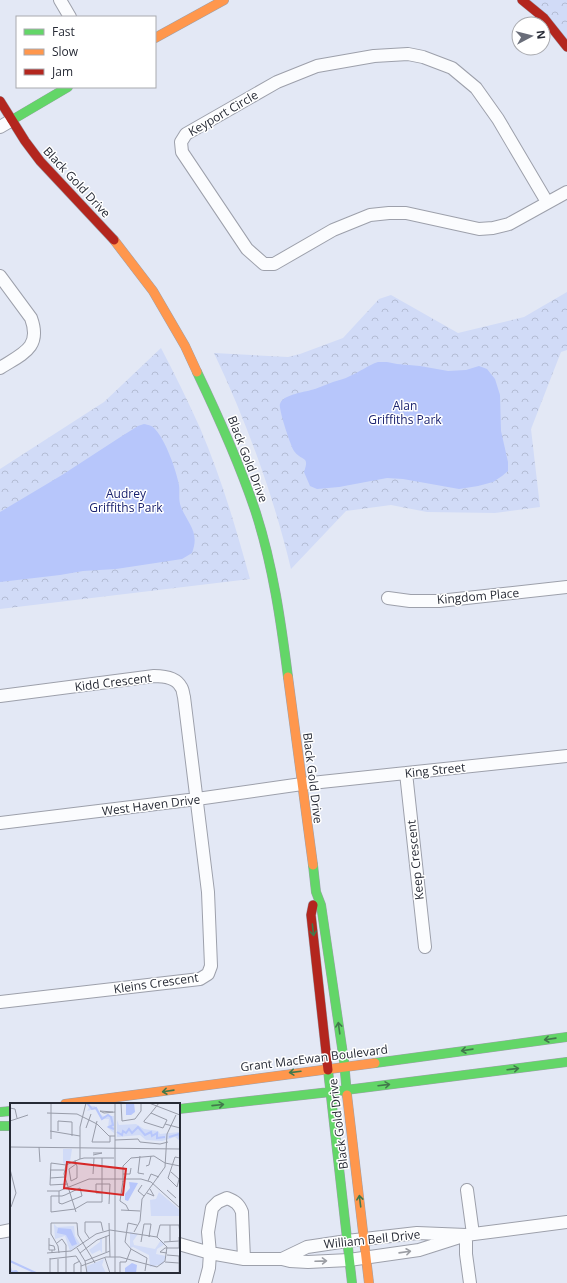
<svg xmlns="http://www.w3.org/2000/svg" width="567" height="1283" font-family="'Open Sans',sans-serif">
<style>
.park{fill:url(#park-crowns)}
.water{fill:#b7c6fb}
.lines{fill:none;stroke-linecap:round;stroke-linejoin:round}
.street-casing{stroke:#9da0ab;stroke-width:14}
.fast-casing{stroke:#9da0ab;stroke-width:10}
.slow-casing{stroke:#9da0ab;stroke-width:10}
.jam-casing{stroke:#9da0ab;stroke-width:10}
.street{stroke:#fbfcfe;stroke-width:12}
.fast{stroke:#63d668;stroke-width:9}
.slow{stroke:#ff974d;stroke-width:9}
.jam{stroke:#b3261e;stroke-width:9}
.oneway{stroke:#42784c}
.oneway2{stroke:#9c9ea4}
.labels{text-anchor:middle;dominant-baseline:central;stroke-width:3;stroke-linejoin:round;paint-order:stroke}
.street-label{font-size:12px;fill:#272b36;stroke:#fff}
.park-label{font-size:12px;fill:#1b2370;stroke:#fff}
.inset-river{fill:none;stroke:#b7c6fb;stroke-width:2}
.inset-road{fill:none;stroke:#989ca9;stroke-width:1}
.view{fill:#d62828;fill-opacity:0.15;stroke:#d62828;stroke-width:2}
.inset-edge{fill:none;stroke:#272b36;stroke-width:2}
</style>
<defs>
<pattern id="park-crowns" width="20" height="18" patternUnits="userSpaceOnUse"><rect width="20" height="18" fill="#d1dbf7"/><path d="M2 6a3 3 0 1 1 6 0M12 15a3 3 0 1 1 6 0" fill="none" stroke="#b3bcd4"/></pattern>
</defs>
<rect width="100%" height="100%" fill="#e3e8f5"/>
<path class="park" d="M520 0H567V47Z
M567 292V350L561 352 531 429 540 507 495 513 427 512 391 505 346 511 291 569C273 494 247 423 214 353L288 357 300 354 343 338 379 299 391 295 458 333 524 317Z
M161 348C175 375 188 401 200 428 221 477 236 528 250 579L0 609V469L104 402Z"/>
<path class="water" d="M378 362H387L397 364 420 366 448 371 466 370 479 366 487 369 495 379 500 395 501 431 508 462V471L502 476 493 482 478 486 459 489 403 479 387 478 339 487 317 489 310 486 304 472C310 455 302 462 294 451 291 447 278 408 280 404 283 394 306 392 315 389 321 387 327 384 333 382 338 380 345 379 350 376 360 372 368 365 378 362Z
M144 424C148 425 152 425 155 429 166 441 176 470 179 485 180 492 178 500 181 507 188 524 200 532 192 553L182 559 116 569 83 571 60 575 0 582V512L62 475 122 436 138 426Z"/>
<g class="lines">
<g class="street-casing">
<path id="street" d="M60 0 70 17
M0 127 12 120
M547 202 498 119 476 88 452 68 423 57 408 54 374 56 317 66 277 82 186 134 181 142 182 152 247 249 264 264H274L333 230 370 215 389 213H406L479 229 493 228 509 224 567 192
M0 276 31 318C42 348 22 354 0 368
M388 598 410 601H439L567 587
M0 696 154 676C163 676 176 677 181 687 183 689 183 694 184 697L208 892 211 966 208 974 200 979 0 1002
M406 773 425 947
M0 823 197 799 302 784 567 756
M467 1190 473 1234
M0 1232 11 1230
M466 1235V1254L470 1283
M179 1244 210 1253 244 1259H282L290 1261 308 1262 349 1260 419 1250 466 1235
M282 1259 307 1247 347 1241 417 1233 466 1235 567 1222
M205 1283 209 1268 210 1253 208 1232 212 1208 218 1202 227 1198C235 1201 239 1204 242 1212L244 1259"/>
</g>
<g class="fast-casing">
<path id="fast" d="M12 120 68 87
M197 372C219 418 240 464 256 513 273 566 281 622 288 677
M313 865 316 892 321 905 344 1061 347 1095
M375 1063 567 1037
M328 1070 352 1283
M179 1109 330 1092 567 1062
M0 1112 11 1111
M0 1126H11"/>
</g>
<g class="slow-casing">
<path id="slow" d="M155 38 224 0
M114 240 153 291 185 346 197 372
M288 677 313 865
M347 1095 369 1283
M65 1104 375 1063"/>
</g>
<g class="jam-casing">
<path id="jam" d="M522 0 544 18 567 47
M0 101 25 141 40 161 114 240
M313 905 311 915 328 1070"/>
</g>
<use href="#street" class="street"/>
<use href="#fast" class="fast"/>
<use href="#slow" class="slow"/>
<use href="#jam" class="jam"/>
</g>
<defs><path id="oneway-shaft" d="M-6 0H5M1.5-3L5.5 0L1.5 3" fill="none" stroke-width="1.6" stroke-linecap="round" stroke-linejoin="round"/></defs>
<g class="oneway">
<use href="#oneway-shaft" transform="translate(313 930) rotate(84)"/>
<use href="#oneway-shaft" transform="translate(339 1028) rotate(-98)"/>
<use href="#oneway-shaft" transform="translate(550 1039) rotate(172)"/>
<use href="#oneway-shaft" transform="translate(467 1050) rotate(172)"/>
<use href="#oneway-shaft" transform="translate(513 1069) rotate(-7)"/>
<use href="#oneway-shaft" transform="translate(295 1072) rotate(173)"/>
<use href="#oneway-shaft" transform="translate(384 1085) rotate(-7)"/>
<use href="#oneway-shaft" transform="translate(168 1091) rotate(172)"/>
<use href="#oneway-shaft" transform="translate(218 1105) rotate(-6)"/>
<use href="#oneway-shaft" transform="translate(360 1201) rotate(-97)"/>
</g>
<g class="oneway2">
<use href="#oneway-shaft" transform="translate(405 1252) rotate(-8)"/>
<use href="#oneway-shaft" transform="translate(321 1261) rotate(-2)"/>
</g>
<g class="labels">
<g class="street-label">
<text transform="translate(223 113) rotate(-30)">Keyport Circle</text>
<text transform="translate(77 182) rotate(47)">Black Gold Drive</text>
<text transform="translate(248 459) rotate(69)">Black Gold Drive</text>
<text transform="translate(478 596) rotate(-5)">Kingdom Place</text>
<text transform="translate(113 682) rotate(-7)">Kidd Crescent</text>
<text transform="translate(435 770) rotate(-6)">King Street</text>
<text transform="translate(313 778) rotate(83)">Black Gold Drive</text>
<text transform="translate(151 805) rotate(-7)">West Haven Drive</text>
<text transform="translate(415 860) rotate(-96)">Keep Crescent</text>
<text transform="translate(156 983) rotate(-8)">Kleins Crescent</text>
<text transform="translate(314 1058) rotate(-7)">Grant MacEwan Boulevard</text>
<text transform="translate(338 1124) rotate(-97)">Black Gold Drive</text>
<text transform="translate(372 1239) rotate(-6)">William Bell Drive</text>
</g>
<g class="park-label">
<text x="405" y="405">Alan<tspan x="405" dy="14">Griffiths Park</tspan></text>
<text x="126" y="493">Audrey<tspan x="126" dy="14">Griffiths Park</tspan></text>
</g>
</g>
<g transform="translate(10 1103)">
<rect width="170" height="170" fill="#e3e8f5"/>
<path d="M80 3H85L87 9 93 13H104V30L98 25 99 16H91L85 6 77 8Z" fill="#d1dbf7"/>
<path d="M107 17 109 22 126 21 134 26 148 28 150 31 169 29 170 38 165 34 152 38 136 37 130 32 107 34ZM53 46H62L60 59 56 62 53 60ZM143 84 170 107V113H141L140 97 146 96 149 89ZM44 121 47 124 64 123 65 133 70 141 60 148 55 133 45 136ZM120 129 128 131 123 138 124 142 145 146 151 137 155 141 147 146 146 151 156 153 153 161 140 164 139 152 123 144 120 145ZM90 135H92V150L90 147 82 151 79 147 90 139ZM94 156 92 162 96 170H77V163Z" fill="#d1dbf7"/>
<path d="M116 0H124L125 9 121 12H116ZM119 79 128 80 118 98 115 97V91L120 85ZM48 125 61 126 67 141 62 143 56 132 47 130ZM122 160 127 162 126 170H115V165Z" fill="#b7c6fb"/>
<path class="inset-river" d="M77 0 82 6 86 5 92 16 98 12 101 14 103 22 99 24 104 26M107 29 112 32 113 28 116 30 119 26 122 30 128 24 135 32 141 29 142 33 147 30V35L155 34M159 34 169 31 170 37M0 158 26 170M0 164 1 169 6 168 8 170"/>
<path class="inset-road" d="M41 0V36M105 0V170M111 0 112 18 125 16 131 8V0M139 0 170 12M0 5 5 6 7 15M103 9 90 8 94 10 105 9M37 10 67 11 87 21 99 33H105M141 10 157 17 153 25 134 19V18L141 10 149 0M0 18 18 12M87 18 82 39H100V33M155 21 170 25M0 22V64M76 25 81 11M40 28 70 33M48 28V18L62 19V33M105 37 128 36 130 39 150 41 158 39M0 44 170 46M29 44 30 59M83 50H92L83 52M130 53 128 70 134 71M92 55V99H77L65 106 54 71 56 62 70 56 74 55H104M70 56V24L76 0M65 57 66 61 67 63V75L61 78 59 66 66 61M56 62 41 60 40 82 58 81M136 63 139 62 141 53M0 66 6 90 1 104M40 67H54M161 69 169 76 167 84 158 75 165 54 170 55M83 71 84 55M113 71H120L121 65M40 75 55 74M113 78 110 98 116 102 119 108M138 78 141 71 149 74M113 79V63L121 55 144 53 155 60 170 63M132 82 128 88 134 93M157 87 166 95M37 88H49V100L52 101 72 93 70 85 55 92 52 93H41V109L65 106 66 109M49 88 79 76H131L141 79 170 105M92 90H86V81H100L99 101M137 90 144 93 140 86M111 107 130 108M99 120 100 154M127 122 118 120 115 139 121 146 137 155 135 168M124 129 130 118 132 96 155 64 157 31 166 12M96 133V149M147 134 150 122H169L170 131M39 135V147H42V150M79 135 75 129V119H91L93 128M160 138V122M131 139 134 121H141L139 134 140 132M154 139 169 138M47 140 52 136 56 142V170M39 142 44 143 45 147H42M67 145 75 158 77 170M37 150 61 148 86 131 100 127 147 134 157 144 155 158 147 164 110 154H96L71 163M49 150 48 143 41 131V120H67L68 132 85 160M70 150 87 137 100 132M157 150 150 149 155 145H169V134M157 152 169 153V170M40 155V170M95 155 100 170M40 156 66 153 71 161V170M75 158 100 148M155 159 169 160M48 170V156M64 170V161L70 158M110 170V159H116L121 146"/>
<path class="view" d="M57 59 116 66 113 92 54 85Z"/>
<rect width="170" height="170" class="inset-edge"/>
</g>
<rect x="16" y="16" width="140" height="72" fill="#ffffff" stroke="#a9aaaf"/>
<rect x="24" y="29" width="20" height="6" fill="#63d668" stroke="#a9aaaf"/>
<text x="52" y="36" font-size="12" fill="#272b36">Fast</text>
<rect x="24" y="49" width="20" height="6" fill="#ff974d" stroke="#a9aaaf"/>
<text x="52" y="56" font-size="12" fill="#272b36">Slow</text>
<rect x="24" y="69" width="20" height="6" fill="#b3261e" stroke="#a9aaaf"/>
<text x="52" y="76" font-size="12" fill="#272b36">Jam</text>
<g transform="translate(531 36) rotate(83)"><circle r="19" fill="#ffffff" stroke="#a9aaaf"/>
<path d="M0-3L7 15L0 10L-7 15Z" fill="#696d79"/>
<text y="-6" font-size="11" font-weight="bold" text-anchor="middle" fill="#272b36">N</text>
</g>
</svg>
